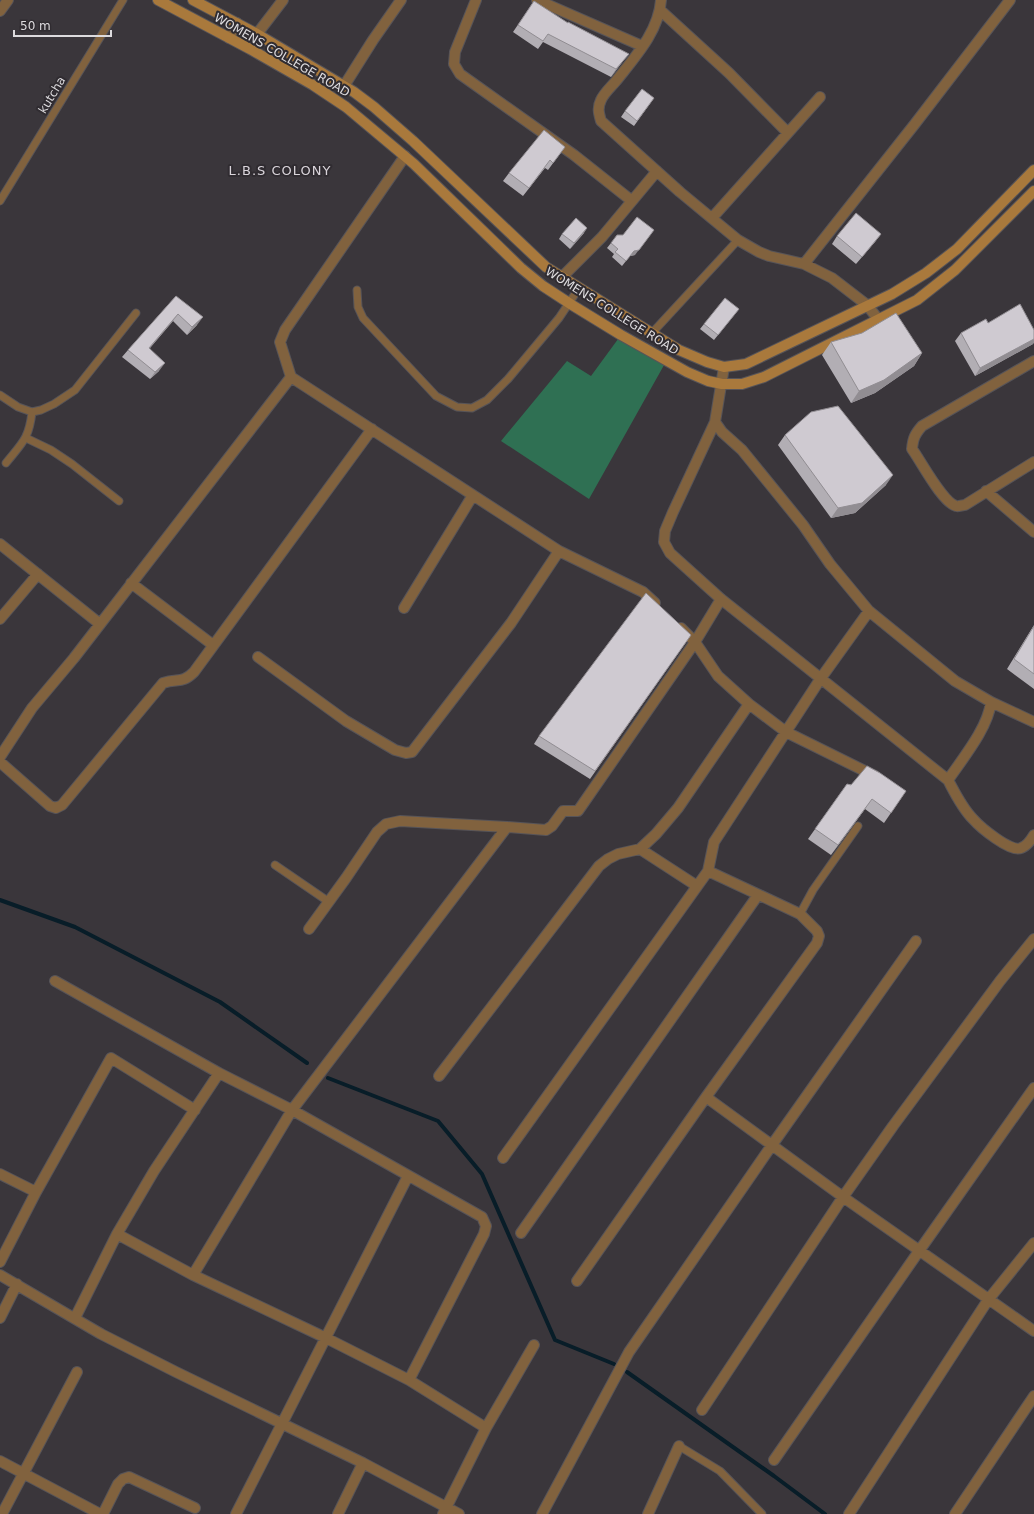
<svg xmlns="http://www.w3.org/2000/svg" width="1034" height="1514" font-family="'DejaVu Sans',sans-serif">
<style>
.green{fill:#2f7053}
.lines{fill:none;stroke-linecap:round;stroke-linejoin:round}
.stream{stroke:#081d28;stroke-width:4}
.service-casing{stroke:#575458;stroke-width:9}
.minor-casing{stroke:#575458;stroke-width:12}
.tertiary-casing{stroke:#575458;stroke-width:12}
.secondary-casing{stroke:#575458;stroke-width:12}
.service{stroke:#81623e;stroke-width:7}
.minor{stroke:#81623e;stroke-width:10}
.tertiary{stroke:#81623e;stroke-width:10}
.secondary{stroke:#a9793c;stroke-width:10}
.wall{fill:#b2aeb4}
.shaded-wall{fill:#918d92}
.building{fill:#cfcad1;stroke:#918d92}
.labels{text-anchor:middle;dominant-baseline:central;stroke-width:4;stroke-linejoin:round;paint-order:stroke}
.street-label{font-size:12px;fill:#dddbde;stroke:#302c31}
.neighbourhood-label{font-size:13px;letter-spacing:1px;fill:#dad5db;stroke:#302c31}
</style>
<rect width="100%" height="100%" fill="#3a363b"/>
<path class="green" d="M621 335 668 358 589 499 501 441 567 361 591 376Z"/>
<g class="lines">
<path class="stream" d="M0 900 75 927 220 1002 307 1063
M328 1078 438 1121 482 1174 555 1340 614 1364
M627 1372 774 1476 825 1514"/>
<g class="service-casing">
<path id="service" d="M0 201 123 0
M357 290 358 307 363 318 436 396 457 407 472 408 487 400 508 379 559 318 579 288
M652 333 738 240
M0 395 18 407 32 412 41 410 54 404 75 390 136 313
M26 438 51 450 72 464 119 501
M6 463C22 443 29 439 32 412
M275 865 329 902
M800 914 813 890 858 826
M679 1446 720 1471 762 1514"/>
</g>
<g class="minor-casing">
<path id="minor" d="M476 0 455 52 454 64 460 74 574 155 632 201
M537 0 642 46
M661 0C659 31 635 57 616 81 611 87 604 93 601 100 597 108 599 114 601 121L680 192 738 240 759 252 769 256 804 264 832 278 867 305 878 319
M660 10 729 73 788 133
M0 11 8 0
M257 34 283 0
M344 86 373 40 401 0
M405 156 285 330 280 342 291 377 559 551 643 592 655 603
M712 218 820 97
M804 264 914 125 1010 0
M562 277 602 237 657 171
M1034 361 922 426C915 434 913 438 912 449 921 461 942 502 956 506 958 507 962 505 965 505L1034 462
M715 422 673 512 665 531 664 542 670 553 721 599 948 780C963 758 988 728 991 702L955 681 869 611 830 564 803 525 742 450 722 432 715 422 724 367
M986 491 1034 532
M0 544 100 624
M131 583 213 645
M404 608 473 495
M0 619 38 574
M681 628 695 642 718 676 749 704 786 732 875 776
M258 657 346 721 395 750 406 753 412 752 511 623 559 551
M991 702 1034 722
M0 757 32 708 74 658 291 377
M0 762 50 806 56 808 62 805 163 683C178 678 182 684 194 672L372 429
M948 780C955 793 962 808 973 819 980 827 1011 853 1021 848 1027 846 1031 840 1034 835
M640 849 697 886
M309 929 346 878 377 832 386 824 400 821 507 827 546 830 552 826 563 811H578L695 642 721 599
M55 981 219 1073 292 1110 482 1217 486 1226 484 1234 409 1380 486 1428
M439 1076 599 866 608 859 618 854 640 849 656 834 678 808 749 704
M706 1097 843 1197 1034 1331
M503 1158 708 871
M0 1174 36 1192
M521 1233 758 895
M117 1234 193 1275
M0 1262 36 1192 111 1058 195 1110
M0 1275 101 1334 176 1372 363 1463 459 1514
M577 1281 706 1097 817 943 819 936 817 931 800 914 708 871 714 842 821 678 869 611
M0 1318 17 1284
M75 1318 117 1234 154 1171 219 1073
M409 1380 326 1338 193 1275 292 1110 507 827
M702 1410 843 1197 893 1126 1000 981 1034 939
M774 1460 919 1251 1034 1088
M0 1461 100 1514
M2 1514 77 1372
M103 1514 118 1484 123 1479 129 1477 195 1508
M236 1514 408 1176
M338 1514 363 1463
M443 1514 486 1428 534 1345
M542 1514 629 1352 772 1145 916 941
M648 1514 679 1446
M849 1514 988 1300 1034 1243
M955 1514 1034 1396"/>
</g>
<g class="tertiary-casing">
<path id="tertiary" d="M229 38 237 23"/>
</g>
<g class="secondary-casing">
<path id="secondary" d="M158 0 250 49 313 85 346 107 414 164 521 268 543 286 572 305 621 335 687 372 708 381 722 384H742L764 377 917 300 955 270 1034 191
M193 0 257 34 354 92 374 107 413 141 546 267 679 350 707 362 724 367 746 364 892 294 926 273 957 249 1034 170"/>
</g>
<use href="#service" class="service"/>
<use href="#minor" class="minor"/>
<use href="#tertiary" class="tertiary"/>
<use href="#secondary" class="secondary"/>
</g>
<path class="wall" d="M534 1 623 61 611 77 543 42 538 49 513 32Z
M654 98 634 126 621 117 625 111Z
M565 147 548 170 545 168 523 196 503 181 509 173Z
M584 233 570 249 559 239 562 234Z
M881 234 875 242 856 264 832 244 837 236Z
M611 243 635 255 630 256 622 266 612 257 614 254 607 248Z
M176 296 197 325 187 335 173 321 150 348 159 371 150 379 122 357 128 350Z
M739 309 714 340 700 329 704 324Z
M988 323 1034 330V342L1033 344 975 376 955 341 961 333Z
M831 342 922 353 914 366 875 393 851 403 822 355Z
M785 435 886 485 855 513 831 518 778 445Z
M1034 625V689L1007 669Z
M691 635 590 779 534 744 539 736Z
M847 784 906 791 884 823 865 809 831 855 808 839Z"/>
<path class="shaded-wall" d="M629 54 623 61 611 77 616 69Z
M587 228 584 233 570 249 574 243Z
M650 235 635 255 630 256 622 266 634 251Z
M178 314 173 321 144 355 149 348Z
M203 317 197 325 187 335 192 327Z
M1034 339V342L1033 344 975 376 980 368Z
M922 353 914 366 875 393 851 403 859 391Z
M165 363 159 371 150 379 155 372Z
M893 475 886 485 855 513 831 518 838 508Z
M872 799 865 809 831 855 838 845Z"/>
<path class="building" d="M534 1 568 23V22L629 54 616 69 548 34 543 41 518 25Z
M642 89 654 98 637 121 625 111Z
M544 130 565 147 553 163 550 160 529 188 509 173Z
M856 213 881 234 862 257 837 236Z
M637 217 654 230 639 250 634 251 626 261 615 252 618 249 611 243 617 235H623Z
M576 218 587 228 574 243 562 234Z
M176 296 203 317 192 327 178 314 149 348 165 363 155 372 128 350Z
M725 298 739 309 718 335 704 324Z
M1020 304 1034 330V339L980 368 961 333 986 319 988 323Z
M896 313 922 353 884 380 859 391 831 342 862 333Z
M838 406 893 475 862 503 838 508 785 435 811 412Z
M646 593 691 635 595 771 539 736Z
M1034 626V674L1014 659Z
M867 766 880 773 906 791 891 813 872 799 838 845 815 829 847 784 851 785Z"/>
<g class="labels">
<g class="street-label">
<text transform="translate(282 55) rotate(30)">WOMENS COLLEGE ROAD</text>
<text transform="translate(52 95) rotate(-59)">kutcha</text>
<text transform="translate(612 311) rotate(32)">WOMENS COLLEGE ROAD</text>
</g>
<g class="neighbourhood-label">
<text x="280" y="170">L.B.S COLONY</text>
</g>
</g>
<path d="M14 30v6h97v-6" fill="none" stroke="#dddbde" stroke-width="2"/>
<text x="20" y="30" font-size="12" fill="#dddbde" stroke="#302c31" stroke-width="3" paint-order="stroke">50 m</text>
</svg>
